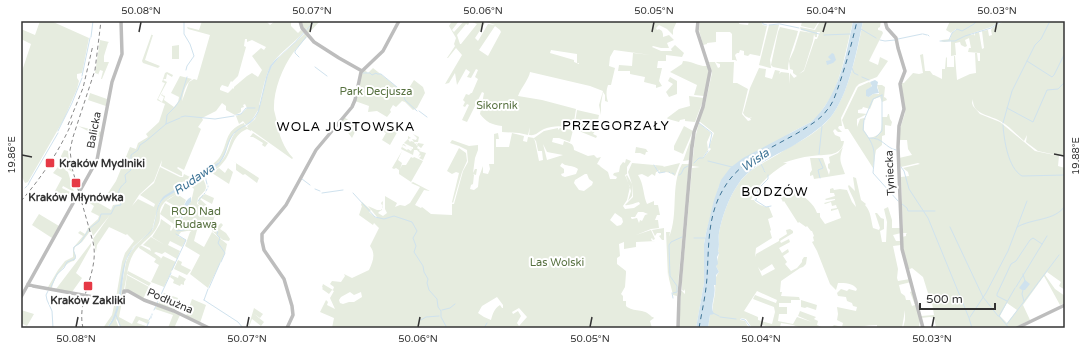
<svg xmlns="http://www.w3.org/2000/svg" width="1086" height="349" font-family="'Varela Round',sans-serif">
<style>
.green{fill:#e6ecdf;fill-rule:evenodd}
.water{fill:#cfe2ee}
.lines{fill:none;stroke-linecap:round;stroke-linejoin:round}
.stream{stroke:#cfe2ee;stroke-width:1}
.ferry{stroke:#3f7597;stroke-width:1;stroke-dasharray:5 4;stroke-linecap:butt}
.secondary{stroke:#bdbdbd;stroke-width:3.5}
.rail{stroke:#888;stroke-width:1;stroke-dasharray:4 3;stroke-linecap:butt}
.ticks{fill:none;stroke:#333;stroke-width:1.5}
.poi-dot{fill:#e63946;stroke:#fff;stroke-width:1.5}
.labels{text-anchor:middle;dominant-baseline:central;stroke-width:4;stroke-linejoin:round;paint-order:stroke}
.park-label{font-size:11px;fill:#56703f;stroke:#fff}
.street-label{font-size:11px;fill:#333;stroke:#fff}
.poi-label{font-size:11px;font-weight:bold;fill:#333;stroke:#fff}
.water-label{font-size:12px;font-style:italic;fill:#3f7597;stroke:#fff}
.quarter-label{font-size:13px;letter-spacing:1px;fill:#000;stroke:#fff}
.neatline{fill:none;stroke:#333;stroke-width:1.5}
.ticks-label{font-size:10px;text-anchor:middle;fill:#333}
</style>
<rect width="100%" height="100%" fill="#fff"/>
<path class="green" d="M40 21H51L89 38 82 73 77 74V78L79 81 77 89 64 119 28 182 25 183 21 175V74L31 44 21 39V29L35 35Z
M202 21H266L270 25 275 21H293L291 22V26L298 33 301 30 304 32C295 42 283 50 274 61 265 73 263 90 259 105H260C264 93 265 77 272 66 280 54 295 44 305 33L307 37C303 42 297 47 293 53 282 68 273 92 274 110 275 114 276 118 277 122 279 136 284 148 293 158L292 159 251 130V131L247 129C230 136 233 154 221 165 209 178 182 190 167 200 155 210 163 216 158 225 154 234 148 238 142 244 132 252 129 262 127 274L128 271 151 283 149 286 127 274 122 300 119 301 126 262 130 253 136 245 153 229 158 207 163 199 190 181 164 197 159 203 152 230 133 247 126 259 118 301 113 299 116 298 122 262 125 253 134 241 127 234 126 235 109 227 97 245 96 252 93 239 110 215 93 236 91 230 82 242 75 247 74 251 76 257 74 261C65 262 54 278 52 288L48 287 58 270 65 261 73 257V248L83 236 78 233 80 231 85 234 88 228 98 219 99 216 91 212 94 206 85 200 83 194 111 210 113 205 120 204 117 198 108 193 116 181 130 147 136 149 138 143 148 137 146 134 159 122 165 104 157 100 165 83 162 82 165 73 167 72 173 75 172 77 167 74 166 79H164L163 80 167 82 158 99 162 102 164 97 161 95 163 93 162 95 165 96 164 100 174 107 178 102 179 97 171 93 180 76 192 79C185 84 183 94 182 101L189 82 194 79 197 80 210 35 188 29 187 27 199 30ZM245 39H247V42L252 40 266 47 264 50 261 48 252 56 262 70 258 77 252 73 247 76 234 87V89L233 88 228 93 220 90V88L222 85 228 87 231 81 232 82 238 76 246 47 244 46ZM222 103 226 106V110L235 115 241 112V108L244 107 243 105 245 104 247 108 241 114 236 116 239 124 243 121 246 125C253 121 255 114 259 109L255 119 247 126 248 128 245 126 244 123C223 131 229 144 219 158 213 166 199 172 190 177L184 174 183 177H180L160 167 154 183 140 195 155 204 154 207 138 199 132 206 139 195 154 181 162 160 161 166 181 176H182V172L177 168 178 167 184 170 201 129 198 127 203 120 202 118 216 111ZM234 133H235C230 139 230 146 226 154 221 165 209 170 199 177V176C208 170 220 164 225 153 228 146 229 139 234 133Z
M300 21H320L308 34 306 32 307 28 305 31Z
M452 21H459L452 30 454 32 464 21H480L485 23 475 38 478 41 488 24 495 25 484 21H611L609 23 613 21H677L673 30V35L667 29 659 25 656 28 657 30 659 29 662 31 663 34V37L669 35 674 40 667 43 669 48H661L653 46 652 47 661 51H672L671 49 675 45 684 53 682 57 666 55V61H658L657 68H662L659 81 662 86 656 88V85L644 82 645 77 630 74V71H618L619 65 632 66 633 53 651 55 614 50 610 57 609 66 615 68 611 85H608C606 91 606 96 608 102L605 101V95L603 92 601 104V115L599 105 603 91 590 86 530 72C529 79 521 88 518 96L542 100 576 109 573 128C563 126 554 125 544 129 538 132 536 136 529 135L530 127 528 135 519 133 502 132V126C492 125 486 122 480 114L484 93 482 92 467 122 462 120 469 105 467 104 465 107 463 106 465 102 463 100 466 94 469 95 471 93H472L478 79 475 77 478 70 476 69 471 78 467 77 470 72 466 69 457 85 455 73 449 83 445 84 462 55 456 48 448 58H447L455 46 454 44 456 38 449 26ZM470 21 477 24 461 44H460L457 35 466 24 468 25ZM495 26 500 30 501 32 488 56 479 50ZM551 50 577 54V63H579V64L574 62V60L550 53Z
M700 21H740L739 24 748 25 749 21 761 22 763 25 767 26 760 56 750 54 748 56 744 55V51L740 50 739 53H737L735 55 737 61 735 60H732V34L730 32H716V42L707 43V44L703 45 699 30Z
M802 21H819L814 29 801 26Z
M820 21H853L842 68 837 83 833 94 818 116 811 122 790 133 719 186 706 233 704 244V283L696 328H679L681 291H682L685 294V289L684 291 682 290V281L692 168 700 167 692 166 695 138 699 123 711 133 707 142 708 150 703 157H704L711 149 709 147 714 133 699 121 705 105 712 73 709 62H715L718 68 720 67V64L717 63 716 62H734L733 83H737L748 89 742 114 748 121 751 120 750 118 752 117 749 118 745 116 743 113 744 110 750 88 759 68 766 69 765 77 772 79 771 82 775 70 780 71 779 74 781 72 789 73V84L790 73 794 78 797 76 793 73V70L790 69 789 61 794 50 800 31 812 33 801 30 800 27 815 30ZM817 32H820L817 39H815L804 71 799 74 804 70 813 41 814 34 815 37H817Z
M863 21H881L880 27 878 28V30L882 31 883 33 869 61 878 65 880 57 888 61 877 77 859 84 856 87 841 118 842 126H839L838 128 842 132H838L835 129 833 131 835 135 840 137 841 141H844C842 158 823 154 812 156 802 157 792 160 783 163H787C771 173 759 182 751 200H754C756 204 764 207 769 207L773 217 768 219 771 230 770 231 772 238 756 248 755 257 756 254 779 241V239L787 234 786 230 790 229 793 231V233L780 241 781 243 789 239 790 242 779 248 782 253 788 249 789 252 783 256 787 262 785 264 791 271 797 268 802 262V260L804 257H807L806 264 803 267 800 268 781 281 780 292H782L781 296 799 297 800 300H791V303H779V307H787V314H779L778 321 793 324 797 317 812 322 798 316 800 311 816 317 814 319 818 321 817 325 824 328H801L793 325 781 323 780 327 789 328H774L762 325V328H752L746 319 741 318 740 320 745 321 749 328H708L710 315 713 313C712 306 714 300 715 293 716 285 713 279 719 272L716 266 719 253 718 251C720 245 718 239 719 233 722 216 729 197 739 183 750 168 761 165 775 156 780 153 783 151 788 148 803 140 819 131 830 118 848 96 858 49 863 21ZM772 264 775 269 762 276 758 267 761 271ZM757 291 777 300 776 303 755 295 753 299 774 307 775 312 772 324 758 320V317L744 311Z
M950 21H1001L991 27 970 34 971 35 974 34 975 36V33L979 32 982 49 984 48 982 31 988 30 989 36 992 35 991 30 992 28 1004 21H1065V157L1038 151 1026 142 1027 135 1024 141C1016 134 1009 126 1000 121 991 115 972 115 973 99L972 103 973 106 980 114 1000 122 1035 151 1059 156 1058 166 1065 168V290L1059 286 1061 282 1047 272 1045 275 1055 289 1065 296V303L1060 305 1044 276 1023 305 1030 320 1014 328H931L936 327 934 318 930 317 921 318V316L934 315 932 303H931L923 277 912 268 908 270 904 256 902 237 906 236V234L907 233H903L901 177 909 176 908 172 903 168 920 164 918 163 901 167 899 164V158L912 155 908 149 907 140H899V132L905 113 901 83H904L913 73 919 74 923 73 920 55 923 54 925 71H930L933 75H934L942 79V69H945L946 57 947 58V67H954V56H955L957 80 970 74 976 73 975 53H977L978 61H980V53L968 52 969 48H971L969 38 965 40 967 46 965 47 961 45 960 42 955 43 956 55 951 56V41L944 42 941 41 942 40 950 39 952 33 956 30V29L951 33 946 30ZM1007 303 1017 310 1007 323 1000 316Z
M769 25H779L770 60 771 68H770L759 65Z
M780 27 798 31C795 44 788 57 788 70L773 67 771 65 778 32Z
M152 33 151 35H153L145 60 160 66 158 68 143 63 142 61Z
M100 40 109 42 108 43 104 56V62H109L102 79H101L103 71 100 70 98 75V74L95 73Z
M179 45V59H172V46Z
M683 61C692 61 699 67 708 66L709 70 704 96 694 95 697 85 670 72 682 64Z
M373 68 398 88 407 91 414 80 423 87 425 93 417 108 413 110 405 102 402 101 396 107 393 105 390 110 391 112 387 117 377 111 368 112 369 106 355 101 361 74 364 69 368 73Z
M670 77 677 81V94L669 97 666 92 673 84 668 81Z
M869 82 872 84 871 87 868 89 869 97 873 94H879V92L877 85H882L885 87 884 97 886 98 887 100 882 102 880 97 874 99 870 109 863 107 862 109 858 110V113L867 114 857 119V127L860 119 864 118 866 119 864 120V130L869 138C882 136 882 129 882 117H887L888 114H889L890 119 892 122 891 126 885 125V135L882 136V145L876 150 873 168 848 129H845L842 120 858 87Z
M90 93 107 99 106 106 88 100Z
M689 96 704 98 695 122 685 121V119L680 120 679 122 668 119 667 118 679 109 690 106Z
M577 110 599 115 596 130 593 134 597 136 596 138 574 129Z
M344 117 354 124 352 128 356 130 352 138 340 122Z
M385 122 399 129 390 145 382 140 386 133 382 131Z
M78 126 102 132 100 137Z
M684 126 693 131 683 154 674 150V146Z
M558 128V130L560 128 573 130 570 142 559 138H553L552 142 563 145 564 141C569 143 574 143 574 150L588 156 594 155 597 158 601 157 597 164 599 165 601 167 608 172 610 179H616L617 177 613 175 614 173 619 172 620 166 623 162 625 163 626 159 631 161 627 167V174L625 175 630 187 627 200 623 206 625 209 634 208 640 204 639 202C635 203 628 206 625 205L633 197 632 184V196L628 201 631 191 626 176 627 175 632 184 628 172 632 163 654 165 656 168 655 165 664 166 663 167 680 163 675 176C669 172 666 171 659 173L660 170 658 171 657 169V172H656L655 176 652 174 648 177 642 174 638 175C644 184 643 195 647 204L654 201V205H658L660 215H657L655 220H658L659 228 651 229 636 235 651 230 655 239 653 240 652 238 651 239 652 241H656L636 242V247L624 249V242L619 244 620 256 617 258V264L626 271V273L625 287 621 294 623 296V301H626V306C634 313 643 307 652 317H653L654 318 650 321 652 328H332L334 318 320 312 326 300 328 302 327 305 335 309 330 298 334 291 332 290 329 294 322 289 323 288 322 287 323 284 333 290 334 287 330 284 332 281 341 282 345 276 344 274 352 278 369 270C373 261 376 254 370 246L379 228 374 223 373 225 359 215 362 206 361 205 362 202 371 210 369 212 376 218 377 217 368 206 377 210H381L383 207 381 203 383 201 382 210 380 211 378 213 383 216 387 213 385 209V196L397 203 395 207 400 205 405 206 410 203 420 187 411 183 413 182 430 191 424 190 415 205 421 208 422 207 431 214 452 215V204H454L463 171 468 162 467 150 459 146 450 143 452 140 469 146 478 145V150L475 158 473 173 475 169H477L476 175 473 174 474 175 473 184 471 185 470 189 474 190 478 187 479 177 483 166V173L488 174 490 169 489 164H494V134L498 133 499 139H496V147H509L512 133 524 136 523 141 527 142 528 137 534 138 544 131ZM533 138 536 141 538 151H542L543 160 539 161 535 141ZM543 144 547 152 563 155 547 160ZM562 163 565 165C570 166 574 166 578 169L576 174 565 177 562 176 561 174 564 173V169L560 166ZM585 174H587L589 179 593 182 592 185 584 191 579 190 574 183 575 180ZM638 212H643L648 214 645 215 642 221 640 220 639 223 637 218 632 219 631 218V217H635ZM615 213 622 218 623 222 621 225 617 226 610 220ZM350 292 354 295 361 292 362 297 354 302H349L343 304 340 303 339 300 341 297ZM497 297 503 305V308H502L500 305C494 309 493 313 491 320L484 317 478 313 482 306ZM519 308 527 317 519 326 517 323 521 316 518 311 513 314 512 312Z
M253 133 268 143 265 147 262 145 263 143 253 137H250Z
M413 134 419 137 418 142H414L415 144 417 143 416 145 418 146 417 148 420 150 421 148 417 145 418 143 424 144 419 151 426 153 423 160 419 158 421 156 420 155 418 157 420 153 417 150H414L413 155 401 149 403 144H404L407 147 403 145 402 147 407 150 408 149 411 151 412 149 409 148 413 149V147H412L404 143 408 139V136L411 138 408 139 410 142 411 141 414 142 412 139 416 140 417 138Z
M692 136 690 160 683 161Z
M636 147 646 149 648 152H646L645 155 640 153H635Z
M843 147C838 161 841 162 845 174L814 179 813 175 810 176V173L812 170 810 158H823L829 175 830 170 828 168V164L830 163 829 157 838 153Z
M459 148 466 153 467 161 462 172 453 203 452 202 459 173 456 172 452 174 447 171Z
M64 150 68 151 69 161 72 172 66 168 65 170 68 172 74 192 63 186 62 188 74 194 70 202H69L70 199 55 191 62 178 53 173 62 162 61 156Z
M402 151 398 160 402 163 400 169 402 165H406L411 157 413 158 414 157 423 161 411 182 399 174V170L396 168 394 169 392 168Z
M228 158 259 178 257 183 245 174 243 175 236 170V163Z
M682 164H689L677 296 673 295 669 279 668 272V277L666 232H670L669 237C679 214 670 186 682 164Z
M219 168 225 173 228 168 233 172 229 184 212 173Z
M853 177 856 178 861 200 866 204 865 205C871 211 871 221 873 228L879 230 880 228 875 213H877L881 218 884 219V229L880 231 882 242H886L887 222 884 209 888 207 892 220V228H901V233L893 235 896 241H901V245L893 246 898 269 897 278 898 281 910 279 911 282 899 285 901 293 905 296 906 300H910L912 306 915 305 910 292 913 291 920 319 919 328H903L905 320V310L902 328H877V325C862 325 848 331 832 327L834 325 842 327 843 323 837 320 838 314 837 307 856 311 857 307 853 306 852 303 847 301 846 297 838 296 837 293 841 289 847 291 849 289 856 291 857 289C853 283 845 283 838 283L836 290 830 284 817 251 812 242 814 241 813 237 814 236 812 231H811L807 226 806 227 799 222 798 223 784 201 783 202 781 198 786 195 789 196V190H798C804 198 814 203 817 213H820V217L825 224 841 218 838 209 831 211V209L837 208 836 205 832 206 831 202 825 204 824 203 835 200V199L826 200 825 199 835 196 834 193H830V189L833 188 834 190 840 189 847 190 852 202 856 207C855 199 850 194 848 186L849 185 855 191Z
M203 179C209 190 205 190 198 198L197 204 215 215 211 228C201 230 191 230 181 232L178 236 186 240 182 247 170 241 168 245 180 251 177 259 165 252 162 254 156 252 154 253 161 258 160 260 163 256 176 262 164 287 151 282 159 265 154 262 156 259 139 248 140 245 151 251 150 248 143 245 151 237 165 245 152 237 160 224 161 219 171 226 170 230 171 231 175 225 160 214 165 203 182 213 180 218 182 219 184 217 187 206 191 202 194 189 192 187Z
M177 194 186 200 182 210 166 201Z
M205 194 214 198 212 204 201 198 200 199 210 208 209 210 198 204 199 198Z
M39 214 59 226 52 238 32 225Z
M221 223 223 225 220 229 226 233 230 239 229 241 223 240 212 231 213 224 217 227Z
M664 228V240H662L659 236 661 235V233H657L655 236 652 230Z
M193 230H197L194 241 204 247 212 232 227 244 225 253 208 288 190 274 200 255 185 246 190 232Z
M91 243V246L76 273 82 278 72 292 56 289Z
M178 260 182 262 181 265 191 270 187 275 174 269Z
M127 275 149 287 143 299 125 289Z
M171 275 178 278 179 275 186 279 184 282V285L181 284 180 286 173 283 174 280 170 277Z
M164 293 178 298 176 304 177 305 175 310 158 304Z
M192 299 206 305 200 323 186 316Z
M801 300 817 305 816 310 807 307 805 308 801 307Z
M115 301H118L116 313 107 328H103L112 315Z
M119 302H122L119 317 132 324 136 316 149 320 148 324 139 320 137 323 146 326V328H121L117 319 116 320 119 328H108L116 314Z
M157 306 180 315 175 326 177 328H168L173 315 155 309Z
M254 308 263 314 260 318 253 313 264 322 261 326 252 319 249 327 250 328H248Z
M21 310 34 314 27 326 21 323Z"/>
<path class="water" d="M314 21H315L296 42 280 56 272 66 268 75 259 111C251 128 242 124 233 135 226 145 228 156 217 166L165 198C155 206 158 218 153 228 150 234 145 237 140 241 134 246 129 254 126 261 121 278 123 318 107 328 124 306 116 277 128 255 134 243 148 237 153 227 158 216 154 207 164 196L219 162C227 152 226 143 232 135 240 125 251 126 258 111L266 77 270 66 275 60 295 42Z
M853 21H863C857 50 849 95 830 118 819 130 804 139 791 147 774 156 750 167 739 183 729 197 722 216 719 233 718 239 720 245 718 251L719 253 717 257 718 264 716 266 719 272 716 275V285H714C717 295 709 305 714 314L710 315 708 328H696L704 283V244L706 233 714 200 721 180 730 168 743 158 811 122C839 97 846 56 853 21Z
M832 53 834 54 836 60 833 63 827 65 826 61 831 60 828 57Z
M875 80 878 82 877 87 879 93 873 94 869 97 866 96V90L872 86 870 82Z
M191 197V202C185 208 186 215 180 221 182 213 183 201 191 197Z
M1025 280 1030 284 1025 290H1022L1019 288Z"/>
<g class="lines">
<path class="stream" d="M184 21V34L190 44 194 56 187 66 186 70
M762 21 763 24 767 25
M780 24 799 28
M769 25 779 24
M801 29 819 34
M861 29 876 38
M923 34 927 35
M824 35 850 34
M928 35 929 36
M91 37 93 21
M898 39 922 34
M880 40 885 41 895 40
M949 40 952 33 957 29 962 31 974 24 977 21
M940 41H955L965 36 991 28 1002 21
M299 57 295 53V51L306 37
M1027 61 1052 77 1054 75 1065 53
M315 67 327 76
M852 68 854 73 858 75
M363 73H370L372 75 376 73 377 74H381L403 92
M82 76 90 38
M862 77 869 80
M403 93 405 100 417 111
M882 95 873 99 864 120 863 130C876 147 875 152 873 173L898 201
M1007 108 1033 122 1047 90 1058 89 1064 83
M419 111 427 117
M236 115 241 114 246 108H255
M181 117 185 116 215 119 234 116
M699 123 712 133 709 148
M1003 123 1012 91 1035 45 1041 39 1050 21
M166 124 180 118
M1003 125C1004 140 1008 168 1022 176L1065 175
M58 131 72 103 82 78
M876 137 882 131V95
M869 138C883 137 885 148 896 150
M819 154 822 126
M703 158 708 151
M819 159 823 168 818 170 820 178
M708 161 732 167
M694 163 699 158H702
M761 164 764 170
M654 165 659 173 665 172
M901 167 904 171 909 189 928 218 969 318 972 328
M764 171 765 172
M669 172 670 173
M672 173 674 174
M679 175 681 174 684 168 688 166
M205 177 206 179
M302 179 310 185
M206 180 207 184
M30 181 58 133
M28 185 30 181
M208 186V187
M25 188 27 186
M315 189 320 191
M206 191 207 189
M322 193 343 190
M353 193 375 217 384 219 394 216 412 222 417 231 413 238 416 246 414 252 423 266 424 272 428 279 427 283 429 290 437 299 438 307 441 311V317L447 328
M204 194 205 193
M755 200 766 207 771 206
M756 200 758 189 768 179V175
M198 201 203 195
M902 204 907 208 908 211H935
M180 221 176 229 177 231 194 228H208
M950 227 983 297 998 316
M1017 227C1033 218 1055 221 1065 206
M212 229 218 232 217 234
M217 235 220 238 218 243 225 253 221 262
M694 238H705
M172 270 186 240 176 234
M1023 274 1025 281
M51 287 57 274 64 268 67 262 75 259C77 255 72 252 74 247L80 243 90 228 99 221 101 214H111L115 206 121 205C118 194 116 190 126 182L125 175 131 170V155L138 150 140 145 146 141 166 124 167 115 175 107 180 100 187 77
M1016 287 1047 236
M209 288 220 263
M1023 290 1022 294 1024 301
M48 291 46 295 47 300 52 311 53 328
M672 293 673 298
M673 293 677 292V286L670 276 669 245 671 242 682 237
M204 300 238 322 243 328
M204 300 208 289
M1007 301 997 296V294L1011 264 1016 261 1030 240 1033 238 1042 244
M157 303 171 273
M154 310 156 306
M442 310 450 308 455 304
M713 313 719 316
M116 315 121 328
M152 315V314
M999 316 1015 288
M999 316 1009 328
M720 317 736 319
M970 317 986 293 1008 251 1027 201
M151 318V316
M741 319 745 320 751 328
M149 320 150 318
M421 320 426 317 439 316
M1007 324 1059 255
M147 326 149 322
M146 327H147
M179 328 182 327 185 328
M484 328 487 323"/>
<path class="ferry" d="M699 328C702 311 706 294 707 277 709 247 707 215 724 188 740 160 774 147 801 131 810 125 821 119 827 110 833 104 836 93 839 85 846 64 852 43 857 21"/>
<path class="secondary" d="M300 21 302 28 314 42 339 58 362 71
M885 21 887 28 896 38 898 48 905 71 900 84 904 109 899 126 898 147 902 249 923 328
M692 147 694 132 703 107 710 71 697 31 698 21
M28 284 33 286 121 302 123 300 124 291H128L144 300 174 311 209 328
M21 297 97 160 112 82 122 54 121 21
M287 328 293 315 292 306 284 279 264 250 262 241V234L286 205 316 150 352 107 355 100 361 72 383 51 399 21
M678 328 679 297 692 145
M1017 328 1065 305"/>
<path class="rail" d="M68 125 83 88 93 45
M21 201C42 177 60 150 73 120
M83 328C76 298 100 272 93 242L72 168 70 150 73 137 95 70 101 21"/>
</g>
<path class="ticks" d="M139 32 141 22M310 32 312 22M481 32 483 22M652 32 654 22M823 32 826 22M995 32 997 22M1054 154 1064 156M22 155 32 157M76 327 78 317M247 327 249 317M418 327 420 317M590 327 592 317M761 327 763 317M932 327 934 317"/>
<g class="poi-dot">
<rect x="45" y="158" width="10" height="10" rx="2"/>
<rect x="71" y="178" width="10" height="10" rx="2"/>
<rect x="83" y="281" width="10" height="10" rx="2"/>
</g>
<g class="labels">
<g class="park-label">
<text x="376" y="91">Park Decjusza</text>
<text x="497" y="105">Sikornik</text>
<text x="196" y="211">ROD Nad<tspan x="196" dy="13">Rudawą</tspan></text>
<text x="557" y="262">Las Wolski</text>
</g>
<g class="street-label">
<text transform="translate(94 130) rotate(-79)">Balicka</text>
<text transform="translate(890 173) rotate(-93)">Tyniecka</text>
<text transform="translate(170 301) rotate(23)">Podłużna</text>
</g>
<g class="poi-label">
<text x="59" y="163" text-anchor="start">Kraków Mydlniki</text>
<text x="76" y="197">Kraków Młynówka</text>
<text x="88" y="300">Kraków Zakliki</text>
</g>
<g class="water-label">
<text transform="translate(755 160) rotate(-34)">Wisła</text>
<text transform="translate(194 179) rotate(-34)">Rudawa</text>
</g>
<g class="quarter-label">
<text x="616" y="126">PRZEGORZAŁY</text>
<text x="346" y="127">WOLA JUSTOWSKA</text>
<text x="775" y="192">BODZÓW</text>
</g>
</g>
<rect width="1086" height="349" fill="none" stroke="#ffffff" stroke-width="44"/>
<path d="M920 303v6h75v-6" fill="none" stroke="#333333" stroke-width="2"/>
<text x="926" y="303" font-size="12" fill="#333333" stroke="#ffffff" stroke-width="3" paint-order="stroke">500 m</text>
<rect x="22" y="22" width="1042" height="305" class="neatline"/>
<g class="ticks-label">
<text x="141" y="14">50.08°N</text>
<text x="312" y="14">50.07°N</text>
<text x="483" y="14">50.06°N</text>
<text x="654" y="14">50.05°N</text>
<text x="826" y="14">50.04°N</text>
<text x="997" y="14">50.03°N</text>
<text transform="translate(11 155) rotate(-90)" y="4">19.86°E</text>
<text transform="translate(1075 156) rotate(-90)" y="4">19.88°E</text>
<text x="76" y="342">50.08°N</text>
<text x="247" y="342">50.07°N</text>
<text x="418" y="342">50.06°N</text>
<text x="590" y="342">50.05°N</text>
<text x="761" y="342">50.04°N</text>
<text x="932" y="342">50.03°N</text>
</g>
</svg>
